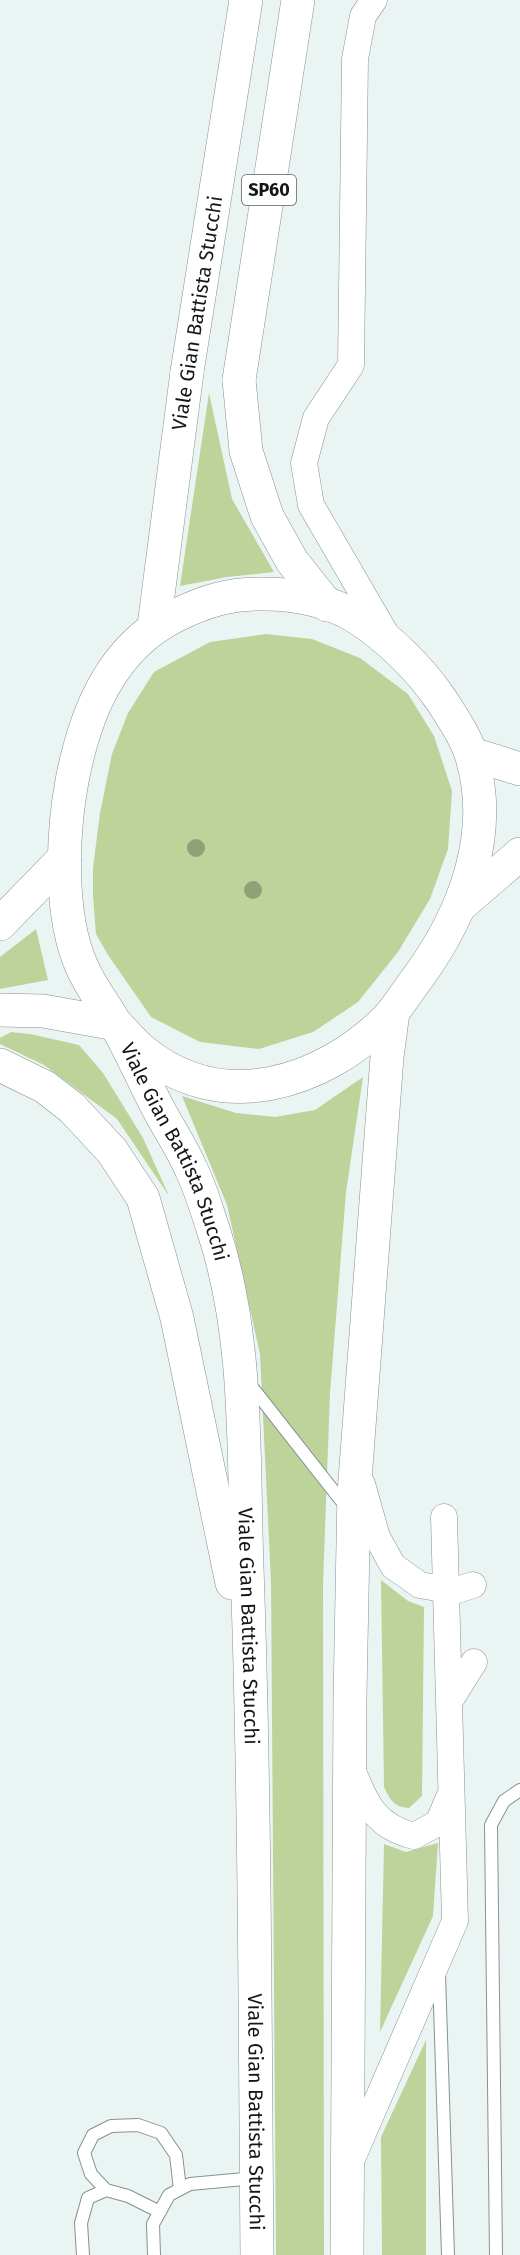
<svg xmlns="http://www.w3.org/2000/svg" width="520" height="2255" font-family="'Fira Sans',sans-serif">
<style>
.green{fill:#bed39a}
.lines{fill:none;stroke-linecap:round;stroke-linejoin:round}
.service-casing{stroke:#889191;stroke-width:14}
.minor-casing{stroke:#889191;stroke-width:27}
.secondary-casing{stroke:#889191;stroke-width:34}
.primary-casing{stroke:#889191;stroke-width:34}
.trunk-casing{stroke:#889191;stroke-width:34}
.service{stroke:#fff;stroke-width:12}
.minor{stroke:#fff;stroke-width:26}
.secondary{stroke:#fff;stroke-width:33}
.primary{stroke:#fff;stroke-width:33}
.trunk{stroke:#fff;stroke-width:33}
.tree{fill:#90a079}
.labels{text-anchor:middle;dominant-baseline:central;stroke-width:5;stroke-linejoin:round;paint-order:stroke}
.shield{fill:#fff;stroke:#5a5d5d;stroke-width:1.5}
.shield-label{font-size:18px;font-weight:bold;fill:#141717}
.street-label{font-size:20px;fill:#141717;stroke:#fff}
</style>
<rect width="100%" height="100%" fill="#eaf4f3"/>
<path class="green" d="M209 393 232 499 274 572 227 577 180 586Z
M266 634 312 639 360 658 408 694 434 736 452 791 448 849 430 899 398 952 358 1002 313 1032 259 1049 200 1042 151 1017 108 955 96 934 93 896V868L100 813 112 754 128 713 154 672 210 642Z
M36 929 48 980 0 989V957Z
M11 1032 30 1034 79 1045 103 1073 143 1138 169 1196 117 1119 44 1065 0 1044V1038Z
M363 1077 346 1192 330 1393 323 1585 324 2255H276L271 1582 260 1354 227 1205 182 1096 236 1113 275 1117 315 1110Z
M381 1580 408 1601 424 1607 422 1796 409 1808C394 1807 390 1800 384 1787Z
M438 1843 433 1916 380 2032 384 1844 406 1852Z
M426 2040V2255H382L381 2137Z"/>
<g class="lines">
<g class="service-casing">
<path id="service" d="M248 1382 347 1508
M439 1974 448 2255
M106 2190 91 2174 84 2153 93 2135 111 2126 138 2125 161 2133 176 2155 180 2189
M83 2255 81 2223 88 2198 106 2190 128 2196 160 2212
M154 2255 153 2224 169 2195 190 2184 255 2178
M496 2255 491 1825 504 1801 520 1790"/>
</g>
<g class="minor-casing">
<path id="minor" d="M374 0 363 16 355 59 351 365 316 418 304 463 311 505 387 636
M362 1484 377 1537 393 1566 420 1585 454 1591 473 1585
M449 1702 474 1662
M353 1771C366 1805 377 1827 414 1836L438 1823 450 1795
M351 2161 455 1921 444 1517"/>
</g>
<g class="secondary-casing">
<path id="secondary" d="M472 754 520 769
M461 905 520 854
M0 924 65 857
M0 1010 43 1011 116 1024"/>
</g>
<g class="primary-casing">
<g id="primary">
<path d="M239 380 246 451 267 516 292 561 327 605"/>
<path d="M154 626 187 372"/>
<path id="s1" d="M116 1024C125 1033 134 1044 144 1052 222 1115 322 1084 387 1019 399 1006 408 990 419 976 463 915 494 837 473 761 468 740 454 720 442 701 420 669 389 638 356 617 330 601 295 594 265 594 231 593 205 601 175 616 111 648 85 713 72 781 62 835 59 916 82 967 91 988 106 1006 116 1025 132 1053 144 1082 159 1110 169 1129 182 1148 191 1169 201 1189 207 1211 214 1232 249 1339 243 1456 247 1567 255 1796 255 2026 257 2255"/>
<path d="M0 1065 45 1087 72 1108 112 1151 143 1198 177 1318 232 1583"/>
<path d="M347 2255 350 1696 354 1493 387 1057 393 1012"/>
</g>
</g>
<g class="trunk-casing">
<path id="trunk" d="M187 372 246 0
M239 380 298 0"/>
</g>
<use href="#service" class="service"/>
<use href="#minor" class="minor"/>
<use href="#secondary" class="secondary"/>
<use href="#primary" class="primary"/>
<use href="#trunk" class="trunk"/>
</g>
<g class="tree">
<circle cx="196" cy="848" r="9"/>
<circle cx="253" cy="890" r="9"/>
</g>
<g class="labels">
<rect class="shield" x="242" y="175" width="54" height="30" rx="4.5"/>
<g class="shield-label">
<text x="269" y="190">SP60</text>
</g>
<g class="street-label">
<text transform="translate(197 313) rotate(-81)">Viale Gian Battista Stucchi</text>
<text stroke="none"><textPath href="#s1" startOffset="1568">Viale Gian Battista Stucchi</textPath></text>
<text stroke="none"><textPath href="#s1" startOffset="2054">Viale Gian Battista Stucchi</textPath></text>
<text stroke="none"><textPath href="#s1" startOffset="2540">Viale Gian Battista Stucchi</textPath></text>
</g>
</g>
</svg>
